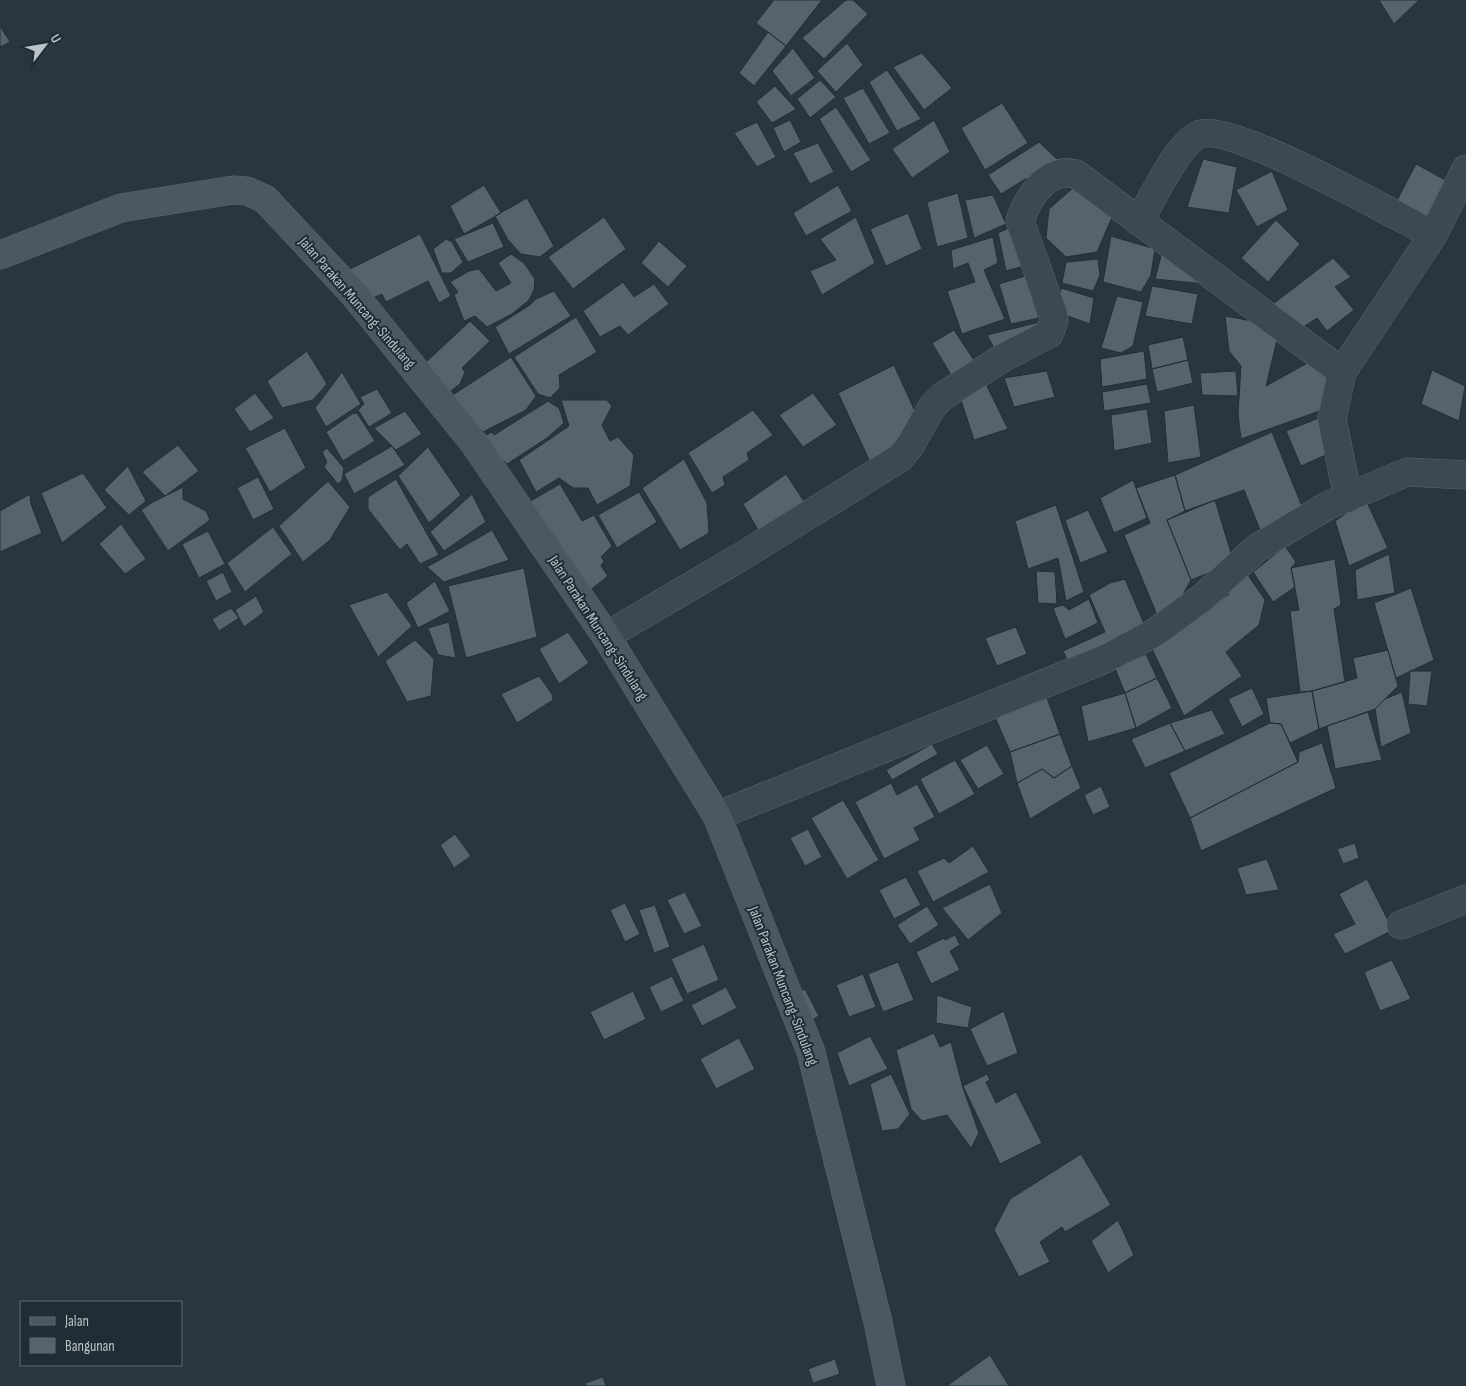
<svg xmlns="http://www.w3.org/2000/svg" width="1466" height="1386" font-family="'Sofia Sans Condensed',sans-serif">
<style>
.building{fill:#54636c;stroke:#232f37}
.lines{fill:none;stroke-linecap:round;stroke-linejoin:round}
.street-casing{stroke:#5b656d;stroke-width:29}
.secondary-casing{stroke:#5b656d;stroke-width:29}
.street{stroke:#3d4850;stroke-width:28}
.secondary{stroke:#4b5763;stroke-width:28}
.labels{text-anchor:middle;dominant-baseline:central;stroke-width:4;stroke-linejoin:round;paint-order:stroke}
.street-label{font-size:15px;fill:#bac2ca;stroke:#212d35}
</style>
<rect width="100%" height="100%" fill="#293640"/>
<path class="building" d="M774 0H822L786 46 756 23Z
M846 0H853L868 14 824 59 802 38Z
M1379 0H1419L1394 24Z
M0 26 10 42 0 47Z
M768 32 786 46 754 86 739 73Z
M847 43 863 65 836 92 817 71Z
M793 48 815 78 791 96 772 71Z
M922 53 952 88 924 110 893 67Z
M887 70 921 119 897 131 869 82Z
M820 80 836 97 810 118 797 99Z
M775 86 796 109 772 123 756 102Z
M863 88 890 133 869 144 843 98Z
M1002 103 1028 143 985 170 961 128Z
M836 107 871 160 851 172 819 119Z
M790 120 801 142 784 152 773 128Z
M934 120 950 152 912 178 892 149Z
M757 122 776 157 757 167 734 133Z
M1039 142 1062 164 1031 185 1027 178 1001 194 988 175Z
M818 143 834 172 810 184 793 153Z
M1203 159 1237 167 1229 213 1187 207Z
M1416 164 1447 181 1428 223 1394 206Z
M1272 171 1288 210 1257 227 1236 190Z
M484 185 501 213 464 234 450 206Z
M838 185 852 211 806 236 793 213Z
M1073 188 1113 215 1097 252 1066 257 1046 238 1049 209Z
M958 193 968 238 937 247 927 202Z
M993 195 1006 224 974 238 965 200Z
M527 198 554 246 540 257 521 254 508 240 495 216Z
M908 213 922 249 886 266 870 229Z
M604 217 626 249 573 289 548 257Z
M856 217 875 263 822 295 810 271 836 260 820 239Z
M1276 220 1300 244 1268 282 1241 258Z
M493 223 504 247 468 262 454 239Z
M1013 226 1028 265 1006 271 998 233Z
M420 234 451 296 439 303 428 281 386 302 382 294 366 301 350 269Z
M1111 236 1155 249 1151 275 1141 292 1103 282Z
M993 237 998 263 984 270 1005 319 962 334 947 291 975 282 968 263 953 269 951 250Z
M446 239 452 242 463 262 451 273H442L433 249Z
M659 241 687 266 668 287 641 263Z
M1163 248 1205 284 1155 279Z
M511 254 524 263 535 279 534 290 529 300 512 314 487 327 475 316 464 321 454 295 458 292 450 282 469 271 479 269 496 291 511 283 498 263Z
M1333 258 1351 277 1335 287 1354 310 1327 331 1317 318 1296 332 1269 307Z
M1098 259 1100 275 1093 291 1062 283 1066 262Z
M1025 276 1039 318 1011 324 999 284Z
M623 282 634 297 654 284 669 304 628 335 620 326 600 337 583 311Z
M1152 286 1198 294 1192 324 1145 316Z
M1061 288 1094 298 1090 324 1059 313Z
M554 291 571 316 509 354 495 327 530 305 536 299Z
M1117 296 1143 302 1133 346 1121 353 1101 348Z
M1225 316 1253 321 1278 336 1266 386 1311 361 1331 377 1328 408 1241 439 1238 414 1241 366 1229 351Z
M576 317 597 352 559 375 560 388 550 398 538 394 514 357Z
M470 321 490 341 462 368 465 372 460 384 443 397 424 364Z
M1044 321 997 354 987 335Z
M954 330 977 365 953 378 932 343Z
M1183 337 1188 360 1152 369 1148 345Z
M307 351 327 384 313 400 282 408 267 381Z
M1144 351 1147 379 1102 387 1100 359Z
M511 357 536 396 526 410 475 436 448 398Z
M1188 360 1193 383 1157 392 1152 369Z
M894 365 918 418 896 453 872 466 838 393Z
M1432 370 1465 386 1459 421 1421 404Z
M1047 371 1055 397 1014 407 1004 378Z
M1236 371 1238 396 1202 395 1200 373Z
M342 372 361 404 326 427 315 408Z
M983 378 1008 429 974 440 958 391Z
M1147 384 1151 403 1104 411 1102 392Z
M377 389 392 413 369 427 358 410 364 404 360 397Z
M255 393 274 418 250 432 234 409Z
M813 393 837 425 803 447 779 415Z
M561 400H607L612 406 602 425 610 441 618 437 634 455 630 486 597 505 588 488H573L559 478 536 492 519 460 569 426Z
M548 401 559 408 564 423 547 438 507 464 503 460 494 465 477 440 492 432 494 435Z
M1194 405 1201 457 1168 463 1164 411Z
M1147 409 1152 443 1114 451 1111 415Z
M753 410 773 435 747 453 749 460 723 477 725 485 712 493 688 453Z
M405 411 422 434 396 450 374 428Z
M357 413 375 441 343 461 326 432 352 414Z
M1319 418 1328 454 1301 466 1286 431Z
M285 428 306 468 270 492 245 448Z
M1272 432 1303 509 1260 530 1244 490 1185 511 1175 475Z
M178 445 199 471 165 496 142 472Z
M392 446 405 465 354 494 344 474Z
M428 447 461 495 429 523 398 476Z
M327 448 344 468 342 480 338 484 324 467 327 462 322 452Z
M684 459 707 503 709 533 680 550 642 488Z
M128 466 146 501 129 515 104 490Z
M83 473 107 508 62 543 41 493Z
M786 474 807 506 761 535 743 504Z
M1175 475 1185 511 1167 520 1191 580 1179 602 1157 615 1124 535 1150 523 1136 488Z
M258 477 274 509 253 520 237 488Z
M396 479 439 555 420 564 407 544 400 550 368 509V497Z
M1133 480 1147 518 1114 533 1100 498Z
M328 481 350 507 330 540 303 562 279 526Z
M560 484 582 521 594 515 612 546 601 557 604 561 601 566 608 576 584 595 522 506Z
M183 487V499L206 511 210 520 168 551 141 510 153 502Z
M639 492 657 522 617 548 598 515Z
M30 494 31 504 42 533 0 552V511Z
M472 494 486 522 444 551 430 532Z
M1215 500 1234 563 1191 580 1167 520Z
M1366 500 1388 548 1349 566 1335 521Z
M1056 505 1084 592 1066 601 1058 558 1028 569 1015 521Z
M1088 510 1108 552 1080 563 1065 520Z
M121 524 146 559 125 574 99 544Z
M273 527 292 554 245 592 227 563Z
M492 530 509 560 444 582 427 567Z
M208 531 225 564 199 578 182 544Z
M1285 546 1296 562 1291 568 1295 587 1273 602 1253 572Z
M1389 554 1395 593 1357 600 1355 570Z
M1335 559 1341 605 1334 609 1345 682 1312 691 1300 692 1290 611 1299 610 1291 568Z
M524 568 537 637 466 658 448 586Z
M1036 571 1055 572 1057 604 1038 603Z
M223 572 232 592 216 601 206 581Z
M1248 575 1265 600 1259 625 1226 652 1242 676 1184 716 1152 649 1229 594 1226 588Z
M1125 579 1145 626 1070 666 1063 651 1105 632 1089 595 1110 583Z
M435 581 450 611 418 628 406 603Z
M1411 588 1434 660 1396 678 1374 603Z
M387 592 412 626 378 657 349 605Z
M256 596 264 612 244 627 235 610Z
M1089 599 1098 623 1065 639 1053 608 1063 605 1069 610Z
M231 608 239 618 219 631 212 619Z
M449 622 456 658 438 655 428 628Z
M1016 627 1027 654 997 666 985 638Z
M568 632 589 663 559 684 539 649Z
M415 640 434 659 431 696 407 702 385 661Z
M1388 650 1398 686 1375 709 1319 729 1312 691 1357 678 1353 658Z
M1146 654 1157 678 1125 693 1115 668Z
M1410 671H1432L1427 706 1408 704Z
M539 676 552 694 553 700 517 723 501 694Z
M1157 678 1172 708 1136 728 1125 693Z
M1252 688 1264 714 1242 727 1228 699Z
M1312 691 1319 729 1290 743 1281 724 1270 723 1266 698Z
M1402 692 1411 733 1381 747 1375 709 1385 699Z
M1125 693 1136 728 1088 742 1081 706Z
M1047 698 1060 734 1010 752 995 717Z
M1212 710 1225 734 1185 751 1170 723Z
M1368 712 1382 760 1335 769 1327 726Z
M1170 723 1185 751 1145 768 1131 739Z
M1270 723 1281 724 1298 762 1190 818 1169 773Z
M1060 734 1072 766 1054 778 1042 769 1017 783 1010 752Z
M1322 743 1336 788 1201 851 1190 818 1298 762 1299 752Z
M932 744 938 754 892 780 886 770Z
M987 745 1004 774 978 789 960 760Z
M955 760 975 794 939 814 920 779Z
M1072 766 1081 788 1030 819 1017 783 1042 769 1054 778Z
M891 783 897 795 917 784 935 817 914 828 920 840 884 859 855 802Z
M1101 786 1110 807 1093 815 1084 795Z
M843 800 879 860 847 879 811 818Z
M808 829 822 857 805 866 790 838Z
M455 834 471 856 454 868 440 845Z
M1355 843 1359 858 1343 864 1337 849Z
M973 846 989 872 933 902 917 871 944 858 949 863Z
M1267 859 1279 890 1246 895 1237 868Z
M906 877 921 905 894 919 879 890Z
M1367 879 1393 930 1345 954 1333 934 1355 924 1339 894Z
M990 884 1002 913 968 940 942 908Z
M685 892 702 926 684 934 667 900Z
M625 903 640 934 625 942 610 910Z
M655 905 670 947 654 953 639 910Z
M927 906 939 925 910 944 897 925Z
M955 935 960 945 950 951 960 970 931 984 916 952 944 938 945 940Z
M704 944 719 980 687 994 671 959Z
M1392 960 1411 999 1380 1011 1364 972Z
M898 962 914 1000 883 1012 868 974Z
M863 974 876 1007 849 1017 836 985Z
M672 976 684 1001 661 1012 649 987Z
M726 987 737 1008 702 1026 691 1005Z
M805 989 819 1016 808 1022 794 995Z
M633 991 646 1019 604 1040 590 1012Z
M937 995 972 1007 968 1028 936 1023Z
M1004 1011 1018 1053 987 1066 970 1029Z
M934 1033 940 1047 951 1042 963 1088 979 1133 971 1148 947 1115 922 1121 911 1109 896 1050Z
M870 1036 888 1069 849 1086 837 1053Z
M739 1038 755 1069 716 1089 700 1059Z
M891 1074 910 1114 898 1129 882 1131 870 1084Z
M987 1074 990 1080 986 1082 996 1103 1016 1092 1042 1143 1000 1164 963 1086Z
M1081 1154 1111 1205 1065 1232 1062 1227 1040 1242 1050 1262 1019 1277 994 1230 1010 1199Z
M1118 1220 1134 1255 1108 1273 1091 1241Z
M990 1355 1009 1386H948V1385Z
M835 1359 840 1374 813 1383 808 1369Z
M603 1377 606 1386H586L585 1383Z"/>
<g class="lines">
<g class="street-casing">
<path id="street" d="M1139 222C1151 201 1177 145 1198 135 1228 120 1398 217 1433 235
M1348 498 1332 419 1342 372 1433 235 1466 169
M606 636 739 558 900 458 910 446 932 407 943 396 1001 359 1049 334 1054 321 1053 314 1020 221C1028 197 1047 167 1076 174L1342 372
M717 816 1105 659 1154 633 1202 598 1257 548 1327 506 1407 472 1466 475
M1401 925 1466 899"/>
</g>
<g class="secondary-casing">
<path id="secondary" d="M0 255 121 208 233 190 247 191 265 199 352 292 474 443 606 636 717 816 811 1052 878 1322 891 1386"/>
</g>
<use href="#street" class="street"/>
<use href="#secondary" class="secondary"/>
</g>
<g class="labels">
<g class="street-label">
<text transform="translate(357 303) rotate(49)">Jalan Parakan Muncang-Sindulang</text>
<text transform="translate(598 628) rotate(57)">Jalan Parakan Muncang-Sindulang</text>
<text transform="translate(783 986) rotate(69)">Jalan Parakan Muncang-Sindulang</text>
</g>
</g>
<rect x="20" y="1301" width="162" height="65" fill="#212d35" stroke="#5e6971"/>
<rect x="30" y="1317" width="25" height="8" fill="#4b5763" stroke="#5e6971"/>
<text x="65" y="1326" font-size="15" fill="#bac2ca">Jalan</text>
<rect x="30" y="1338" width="25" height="15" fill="#54636c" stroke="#5e6971"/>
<text x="65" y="1351" font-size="15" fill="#bac2ca">Bangunan</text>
<g transform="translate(45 45) rotate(59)" stroke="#212d35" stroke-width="4" paint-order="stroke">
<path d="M0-4L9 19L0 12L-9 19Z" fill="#bac2ca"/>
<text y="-8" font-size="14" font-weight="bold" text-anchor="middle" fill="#bac2ca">U</text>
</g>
</svg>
